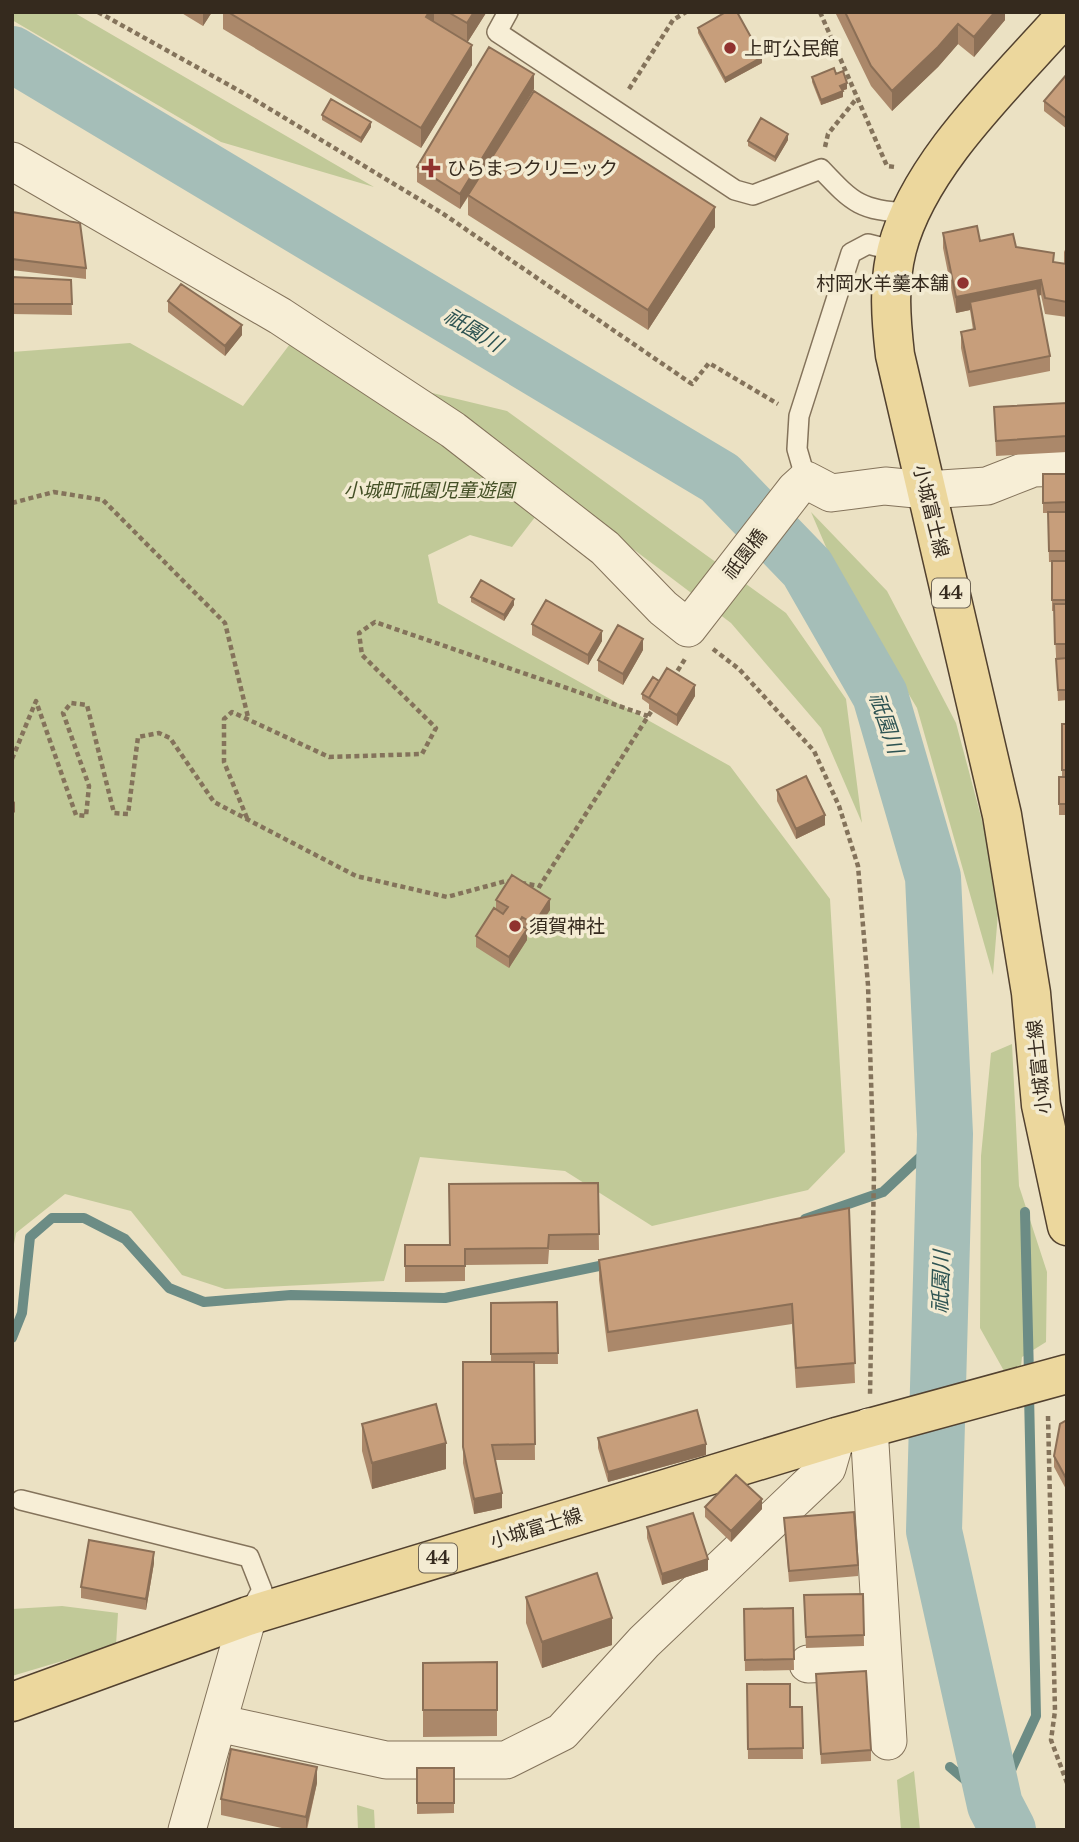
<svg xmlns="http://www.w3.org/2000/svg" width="1079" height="1842" font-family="'Libre Baskerville','Noto Sans JP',serif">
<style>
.green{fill:#c1c998}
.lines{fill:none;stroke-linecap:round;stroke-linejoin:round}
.stream{stroke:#6c8c85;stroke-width:10}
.river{stroke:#a5beb8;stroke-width:56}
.service-casing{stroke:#84735b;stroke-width:22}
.minor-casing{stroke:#84735b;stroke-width:39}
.primary-casing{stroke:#52412f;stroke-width:41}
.path{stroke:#84735b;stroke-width:4.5;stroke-dasharray:5 3.5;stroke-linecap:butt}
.service{stroke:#f7eed6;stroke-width:19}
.minor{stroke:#f7eed6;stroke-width:37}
.primary{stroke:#ecd79d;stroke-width:38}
.wall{fill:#ab886a}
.shaded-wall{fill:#8b6f56}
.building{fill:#c79e7b;stroke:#8b6f56;stroke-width:2}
.poi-dot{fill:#90322f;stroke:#f3ebd2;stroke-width:2.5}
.labels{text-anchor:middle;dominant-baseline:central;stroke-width:7;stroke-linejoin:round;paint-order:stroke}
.shield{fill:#f3ebd2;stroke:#6e6454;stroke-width:2}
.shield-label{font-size:18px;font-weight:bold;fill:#352a1e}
.poi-label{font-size:19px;fill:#352a1e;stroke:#f3ebd2;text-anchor:start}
.park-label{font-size:19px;font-style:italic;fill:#445026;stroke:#f3ebd2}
.street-label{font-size:19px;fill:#352a1e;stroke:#f3ebd2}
.water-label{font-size:21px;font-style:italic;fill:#2e5453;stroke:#f3ebd2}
</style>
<rect width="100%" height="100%" fill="#ebe1c3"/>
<path class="green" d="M12 12H73L374 187 221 142 12 20Z
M293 340 542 508 512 547 470 535 428 555 438 603 730 766 830 899 845 1152 808 1190 652 1226 565 1171 420 1157 384 1281 225 1289 182 1275 131 1211 65 1194 16 1233 12 1255V352L130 343 243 406Z
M424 391 507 411 786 613 846 699 862 823 821 728 731 623Z
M811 512 887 591 956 723 1000 888 993 975 917 708 838 575Z
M1012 1044 1019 1186 1047 1272 1046 1342 1022 1357 1018 1396 980 1328 981 1156 991 1053Z
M62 1606 118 1613 116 1645 12 1676V1609Z
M914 1771 920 1830H901L897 1780Z
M357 1805 374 1810 375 1830H358Z"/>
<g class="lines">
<path class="stream" d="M1025 1212 1029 1375
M805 1219 883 1192 945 1134
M12 1338 22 1313 30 1237 52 1218H84L125 1239 169 1288 204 1302 291 1295 445 1298 609 1264
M950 1767 995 1805 1036 1716 1029 1394
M990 1830 995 1805"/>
<path class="river" d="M12 54 720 478 807 568 880 695 933 877 945 1134 934 1531 995 1805 1008 1830"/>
<g class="service-casing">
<path id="service" d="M508 12 497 32 735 190 753 195 821 169C854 204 860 210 909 213
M806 480 797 449 799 416 851 253 868 244 896 251
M21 1500 249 1557 262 1590 248 1615"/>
</g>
<g class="minor-casing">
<path id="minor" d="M12 161 280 316 453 430 605 548 663 608 688 628 795 490 806 480 831 493 885 486 926 490 987 486 1033 468 1067 467
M869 1427 888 1741
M808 1664 883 1661
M218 1723 386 1760H506L562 1732 644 1642 827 1468 836 1437
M187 1830 248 1616"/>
</g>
<g class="primary-casing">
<path id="primary" d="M1067 14C1008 81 919 163 897 249 888 284 891 320 895 355L1002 815 1031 993 1041 1105 1067 1226
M12 1702 248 1616 836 1437 1067 1374"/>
</g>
<path class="path" d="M98 12 245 94 442 213 692 384 709 363 778 404
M820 12 887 166 895 167
M629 89 673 20 686 12
M825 147 828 134 857 98
M12 503 54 492 103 500 225 623 248 717
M713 649 739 669 814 751 839 806 858 866 868 985 874 1173 870 1395
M673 678 685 659
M12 759 36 701 76 815 86 816 89 786 63 713 71 703 87 705 114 813 128 814 138 737 159 733 170 738 214 802 356 876 447 897 506 881 513 882
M247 818 224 762V719L232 712 329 757 422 754 436 728 362 655 359 633 375 622 648 716
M521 883 540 886
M534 895 654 707
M1048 1416 1055 1711 1051 1740 1067 1783"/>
<use href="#service" class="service"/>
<use href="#minor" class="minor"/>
<use href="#primary" class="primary"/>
</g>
<path class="wall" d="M180 12H212L203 26Z
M223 12H486V13L467 43 472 65 421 148 223 29Z
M835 12H1005V20L974 57 958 44 938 67 892 111 871 86Z
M698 28 762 63 725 83 698 33Z
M836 74 847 89 842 91 843 97 821 105 812 82V77Z
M1067 74V129L1044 111V101Z
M534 89 495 152 715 227 648 330 468 215V197L460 209 417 182V167Z
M322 115 371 127 361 143 322 120Z
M788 140 775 162 748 146V141Z
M12 212 86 268V279L12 270Z
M943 233 980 241 1016 247 1054 263 1067 264V317L1045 314 1041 295 1038 296 1050 356V371L969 387 961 348V332L973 330 970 310 956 313 943 248Z
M1067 245V264L1064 263V252Z
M12 277 71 280 72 315 12 314Z
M168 301 242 335 225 356 168 312Z
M1067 403V452L996 456 994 407Z
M1043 474H1067V700L1058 701 1054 611H1052V562H1049L1048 513H1043Z
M471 597 514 605 504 621 471 602Z
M532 624 602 641 588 665 532 635Z
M643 650 623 685 598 671V660Z
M659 681 695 696 677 726 649 709V704L642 699V694Z
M1062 724H1067V815H1059V777H1062Z
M777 790 825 825 796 839 777 801Z
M496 900 550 910 534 934 527 930V940L509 968 476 947V936L496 909Z
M598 1183 599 1250H549L548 1264 465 1265V1281L405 1282V1245H450Z
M849 1208 855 1383 796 1388 792 1324 608 1352 599 1280V1260Z
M557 1302 558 1364H534L535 1460H495L502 1508 474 1514 463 1463V1362H491V1303Z
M1067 1420V1491L1054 1467V1456Z
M362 1424 446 1469 372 1489 362 1451Z
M598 1438 706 1455 608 1482 598 1448Z
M705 1507 762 1509 731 1542 705 1517Z
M784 1518 858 1565V1576L789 1582Z
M647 1527 708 1570 662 1585 647 1538Z
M154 1563 146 1610 81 1598V1587Z
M863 1594 864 1646 806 1648 804 1606Z
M526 1597 612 1645 542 1668 526 1623Z
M793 1608 794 1670 745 1671 744 1609Z
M497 1662V1736L423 1737V1663Z
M816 1674 871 1750V1761L821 1764Z
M747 1684 790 1707H802L803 1759H748Z
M417 1768H454V1813L417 1814Z
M317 1783 307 1830H291L221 1815V1799Z"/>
<path class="shaded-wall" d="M203 12H212L203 26Z
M429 12H434V24L426 17Z
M474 12 486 13 467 43V23Z
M995 12H1005V20L974 57V37Z
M958 24V44L938 67 892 111V91Z
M472 45V65L421 148V128Z
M762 57V63L725 83V78Z
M534 74V89L460 209V194Z
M847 83V89L840 91V86Z
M843 91V97L821 105V100Z
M371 122V127L361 143V138Z
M788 134V140L775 162V157Z
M715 207V227L648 330V310Z
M1041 280V295L972 310 970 302V310L956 313V297Z
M242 325V335L225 356V346Z
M514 599V605L504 621V615Z
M602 631V641L588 665V655Z
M643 639V650L623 685V674Z
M695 685V696L677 726V715Z
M15 801V812L12 815V805Z
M825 815V825L796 839V829Z
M550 899V910L534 934V924Z
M527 929V940L509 968V957Z
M446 1443V1469L372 1489V1463Z
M706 1444V1455L608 1482V1472Z
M502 1493V1508L474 1514V1499Z
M762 1499V1509L731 1542V1531Z
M154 1552V1563L146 1610V1599Z
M708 1559V1570L662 1585V1574Z
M612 1618V1645L542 1668V1642Z
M317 1767V1783L306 1830V1817Z"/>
<path class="building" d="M228 12H429L426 17 472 45 421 128Z
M448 12H474L467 23Z
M726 12H737L762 57 725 78 698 28Z
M845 12H995L974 37 958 24 938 47 892 91 871 66Z
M489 47 534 74 460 194 417 167Z
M834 68 836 74 843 71 847 83 840 86 843 91 821 100 812 77Z
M1067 74V119L1044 101Z
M534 91 715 207 648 310 468 195Z
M331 99 371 122 361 138 322 115Z
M761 118 788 134 775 157 748 141Z
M12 212 80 223 86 268 12 259Z
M977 226 980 241 1013 234 1016 247 1054 253 1053 262 1067 264V302L1045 298 1041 280 956 297 943 233Z
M12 277 71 280 72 304H12Z
M181 284 242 325 225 346 168 301Z
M1037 288 1050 356 969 372 961 332 975 329 970 302Z
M1067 403V436L996 441 994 407Z
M1043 474H1067V502L1043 503Z
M1048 512H1067V551H1049Z
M1052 561H1067V600H1052Z
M481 580 514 599 504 615 471 597Z
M546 600 602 631 588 655 532 624Z
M1054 604H1067V644H1055Z
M618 625 643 639 623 674 598 660Z
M1067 658V690H1058L1056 659Z
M667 668 695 685 677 715 649 698Z
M653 677 659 681 649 698 642 694Z
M1062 724H1067V770H1062Z
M806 776 825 815 796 829 777 790Z
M1059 777H1067V804H1059Z
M512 875 550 899 534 924 522 917 518 924 527 929 509 957 476 936 494 908 503 914 508 907 496 900Z
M598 1183 599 1234 549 1235 548 1248 465 1249V1266H405V1245H450L449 1184Z
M849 1208 855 1363 796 1368 792 1304 608 1332 599 1260Z
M557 1302 558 1353 491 1354V1303Z
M463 1362H534L535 1444 492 1445 502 1493 474 1499 463 1447Z
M436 1404 446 1443 372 1463 362 1424Z
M697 1410 706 1444 608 1472 598 1438Z
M1067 1420V1480L1054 1456 1060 1424Z
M736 1475 762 1499 731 1531 705 1507Z
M854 1512 858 1565 789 1571 784 1518Z
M693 1513 708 1559 662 1574 647 1527Z
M89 1540 154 1552 146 1599 81 1587Z
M597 1573 612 1618 542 1642 526 1597Z
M863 1594 864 1635 806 1637 804 1595Z
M793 1608 794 1659 745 1660 744 1609Z
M497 1662V1710H423V1663Z
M866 1671 871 1750 821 1754 816 1674Z
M747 1684H790V1707H802L803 1748 748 1749Z
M231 1749 317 1767 306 1817 221 1799Z
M417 1768H454V1803H417Z"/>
<g class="poi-dot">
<circle cx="730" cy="48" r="7"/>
<path d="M427.5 157.5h7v7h7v7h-7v7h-7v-7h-7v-7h7z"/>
<circle cx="963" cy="283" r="7"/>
<circle cx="515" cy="926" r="7"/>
</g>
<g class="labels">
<g class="shield">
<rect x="932" y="578.5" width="38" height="29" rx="5"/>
<rect x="419" y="1543.5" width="38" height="29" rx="5"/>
</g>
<g class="shield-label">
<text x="951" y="593">44</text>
<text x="438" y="1558">44</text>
</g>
<g class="poi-label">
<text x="744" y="48">上町公民館</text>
<text x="447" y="168">ひらまつクリニック</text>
<text x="949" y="283" text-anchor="end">村岡水羊羹本舗</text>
<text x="529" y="926">須賀神社</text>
</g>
<g class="park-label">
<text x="429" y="490">小城町祇園児童遊園</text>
</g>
<g class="street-label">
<text transform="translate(931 511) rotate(76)">小城富士線</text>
<text transform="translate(745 554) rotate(-52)">祇園橋</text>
<text transform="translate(1039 1067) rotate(-96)">小城富士線</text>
<text transform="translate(536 1528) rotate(-17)">小城富士線</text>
</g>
<g class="water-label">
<text transform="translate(473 330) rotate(31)">祇園川</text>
<text transform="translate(886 723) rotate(71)">祇園川</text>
<text transform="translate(941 1282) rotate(-88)">祇園川</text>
</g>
</g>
<rect width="1079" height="1842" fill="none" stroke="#352a1e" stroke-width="28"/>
</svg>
